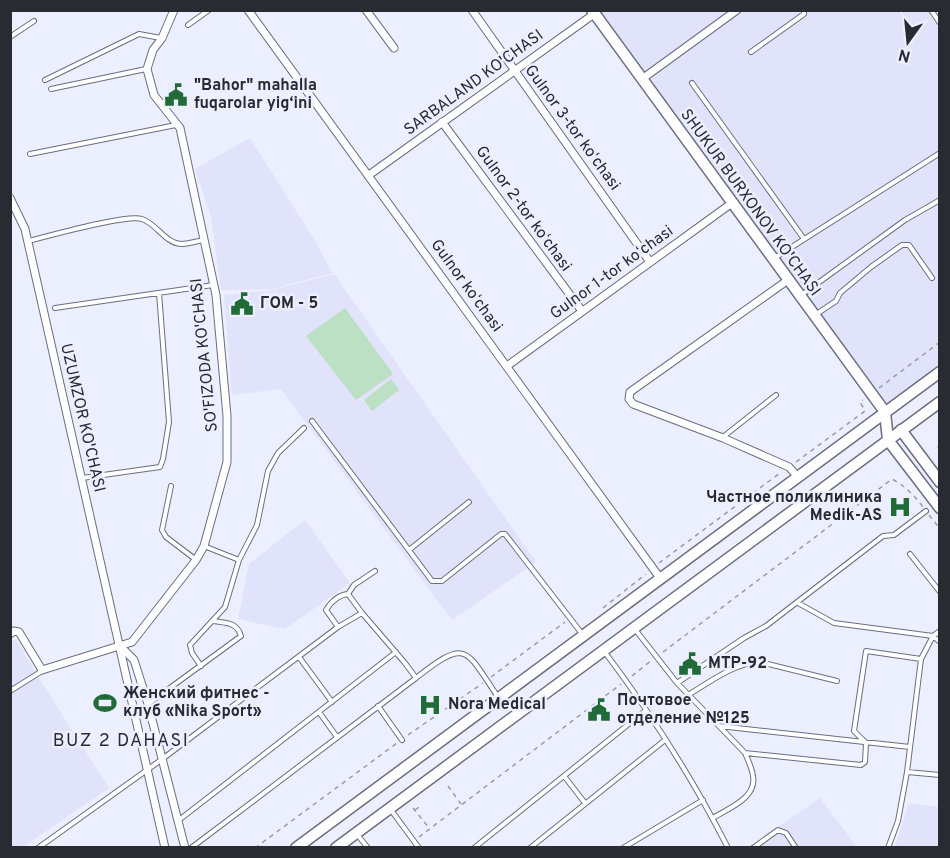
<svg xmlns="http://www.w3.org/2000/svg" width="950" height="858" font-family="Overpass,sans-serif">
<style>
.built{fill:#e0e3f9}
.green{fill:#bce0c3}
.lines{fill:none;stroke-linecap:round;stroke-linejoin:round}
.lane-casing{stroke:#6b6e7f;stroke-width:6}
.street-casing{stroke:#6b6e7f;stroke-width:9}
.secondary-casing{stroke:#6b6e7f;stroke-width:13}
.primary-casing{stroke:#6b6e7f;stroke-width:13}
.path{stroke:#999ca8;stroke-width:1.5;stroke-dasharray:4.5 4.5;stroke-linecap:butt}
.lane{stroke:#fff;stroke-width:4}
.street{stroke:#fff;stroke-width:7}
.secondary{stroke:#fff;stroke-width:10}
.primary{stroke:#fff;stroke-width:10}
.labels{text-anchor:middle;dominant-baseline:central;stroke-width:5;stroke-linejoin:round;paint-order:stroke}
.street-label{font-size:16px;fill:#292b32;stroke:#ecefff}
.poi-label{font-size:16px;font-weight:bold;fill:#292b32;stroke:#ecefff;text-anchor:start}
.neighbourhood-label{font-size:18px;letter-spacing:1.5px;fill:#292b32;stroke:#ecefff}
</style>
<rect width="100%" height="100%" fill="#ecefff"/>
<path class="built" d="M592 11H939V372L885 412Z
M250 138 315 241 332 273 272 289 221 290 211 217 195 169Z
M334 274 536 562 452 620 281 389 232 395 224 295 272 290Z
M305 520 350 583 285 629 238 619 249 564Z
M16 639 38 677 109 788 23 847 11 848 10 643Z
M820 798 857 847 748 848Z
M909 803 939 807V847H895Z"/>
<path class="green" d="M345 308 393 374 356 400 306 336Z
M391 379 399 390 372 411 364 400Z"/>
<g class="lines">
<g class="lane-casing">
<path id="lane" d="M931 10 940 23
M188 25 209 10
M10 37 34 21
M751 52 804 14V10
M45 80 139 34 161 38
M692 83 804 239
M51 89 146 69
M30 154 176 125
M28 241C49 236 126 214 142 219 157 224 165 243 181 244 188 244 197 241 204 240
M773 259 940 153
M800 296 905 220 940 200
M55 308 213 285
M815 315 836 301 840 293 871 267 902 245H909L932 278
M312 421 432 581H442L501 534H505L583 635
M723 437 776 395
M82 478 160 467 163 459 169 422 159 293
M171 486 162 530 166 537 195 559
M204 546 239 560 257 525 268 471 278 453 304 428
M409 550 469 502
M910 554 940 592
M348 594 354 585 375 571
M798 603 834 623 933 636 940 642
M338 627 326 610C331 602 338 595 348 594L362 613
M634 628 677 683
M604 651C650 712 693 779 728 848
M299 657 332 702
M201 666 192 653 190 645 225 607 239 560
M416 678C467 638 465 648 498 697
M10 691 42 671
M688 695C710 682 734 663 760 662L837 681
M148 704 241 636C237 622 226 623 213 621
M378 706 402 740
M319 712 337 737
M719 726 745 753 861 765 865 762 866 743 854 731 866 651 921 659
M910 747 719 726 677 683 744 638 766 626 883 536 894 535 926 511
M907 772 940 775
M564 776 585 803
M391 810 419 848
M713 818C729 808 757 798 753 776 752 768 748 760 745 753
M179 820 396 652
M356 833 368 848
M38 848 161 760 338 627 362 613 405 663 416 678 191 848
M474 848 645 711
M530 848 665 740
M623 848 703 800
M753 848 778 830 786 833 796 848
M888 848 898 821 907 772 921 659 933 636 940 631"/>
</g>
<g class="street-casing">
<path id="street" d="M248 10 660 578
M366 10 394 48
M472 10 650 262
M642 79 737 10
M442 122 582 311
M369 175 594 14
M10 198 25 229 165 848
M788 280 630 392 629 399 633 404 723 438 789 467 798 477
M507 366 732 203
M10 634 14 631 19 632 42 670 132 642 196 560 204 546 227 462V416L216 295 180 128 154 95 147 69 153 50 162 38 174 10
M120 646 134 660 148 704 185 848"/>
</g>
<g class="secondary-casing">
<path id="secondary" d="M592 10 885 412
M901 430 940 482
M888 440 940 508"/>
</g>
<g class="primary-casing">
<path id="primary" d="M885 412 888 440
M296 848 940 372
M336 848 940 402"/>
</g>
<path class="path" d="M879 388 940 342
M940 445 938 447 940 449
M796 462 865 411 860 402 863 400
M929 515 940 529
M659 563 780 473
M603 608 646 574
M663 652 892 479C905 486 914 495 923 507
M632 676 652 660
M491 677 565 622
M408 735 483 683
M448 786 461 804
M413 808 429 828
M415 810 422 805
M419 837 621 684
M255 848 397 743"/>
<use href="#lane" class="lane"/>
<use href="#street" class="street"/>
<use href="#secondary" class="secondary"/>
<use href="#primary" class="primary"/>
</g>
<defs>
<g id="civic-bare" transform="scale(1.8)"><path d="M-.6-6.5H3V-4.5H.6V-3L4-1V1h2V6H-6V1h2V-1L-.6-3ZM-1.2 2.5V6h2.4V2.5Z" fill="#216b39" stroke="#ecefff" stroke-width="2.5" paint-order="stroke"/></g>
<g id="hospital-bare" transform="scale(1.8)"><path d="M-5-5h3v3.5h4V-5h3V5h-3V1.5h-4V5h-3Z" fill="#216b39" stroke="#ecefff" stroke-width="2.5" paint-order="stroke"/></g>
<g id="stadium-bare" transform="scale(1.8)"><path d="M0-5a6.5 5 0 1 0 0 10a6.5 5 0 1 0 0-10ZM-3.5-1.8h7v3.6h-7Z" fill="#216b39" stroke="#ecefff" stroke-width="2.5" paint-order="stroke"/></g>
</defs>
<g fill-rule="evenodd">
<use href="#civic-bare" x="176" y="95"/>
<use href="#civic-bare" x="242" y="304"/>
<use href="#hospital-bare" x="900" y="507"/>
<use href="#civic-bare" x="690" y="664"/>
<use href="#stadium-bare" x="105" y="703"/>
<use href="#hospital-bare" x="430" y="705"/>
<use href="#civic-bare" x="599" y="710"/>
</g>
<g class="labels">
<g class="street-label">
<text transform="translate(474 83) rotate(-36)">SARBALAND KO'CHASI</text>
<text transform="translate(572 128) rotate(54)">Gulnor 3-tor koʻchasi</text>
<text transform="translate(750 203) rotate(54)">SHUKUR BURXONOV KO'CHASI</text>
<text transform="translate(523 209) rotate(54)">Gulnor 2-tor koʻchasi</text>
<text transform="translate(612 273) rotate(-36)">Gulnor 1-tor koʻchasi</text>
<text transform="translate(466 286) rotate(54)">Gulnor koʻchasi</text>
<text transform="translate(205 355) rotate(-96)">SO'FIZODA KO'CHASI</text>
<text transform="translate(82 418) rotate(77)">UZUMZOR KO'CHASI</text>
</g>
<g class="poi-label">
<text x="194" y="86">"Bahor" mahalla<tspan x="194" dy="18">fuqarolar yig‘ini</tspan></text>
<text x="260" y="304">ГОМ - 5</text>
<text x="882" y="498" text-anchor="end">Частное поликлиника<tspan x="882" dy="18">Medik-AS</tspan></text>
<text x="708" y="664">MTP-92</text>
<text x="123" y="694">Женский фитнес -<tspan x="123" dy="18">клуб «Nika Sport»</tspan></text>
<text x="617" y="701">Почтовое<tspan x="617" dy="18">отделение №125</tspan></text>
<text x="448" y="705">Nora Medical</text>
</g>
<g class="neighbourhood-label">
<text x="121" y="741">BUZ 2 DAHASI</text>
</g>
</g>
<rect width="950" height="858" fill="none" stroke="#292b32" stroke-width="24"/>
<g transform="translate(908 42) rotate(195)" stroke="#ecefff" stroke-width="4.5" paint-order="stroke">
<path d="M0-4.5L10 22L0 15L-10 22Z" fill="#292b32"/>
<text y="-9" font-size="16" font-weight="bold" text-anchor="middle" fill="#292b32">N</text>
</g>
</svg>
